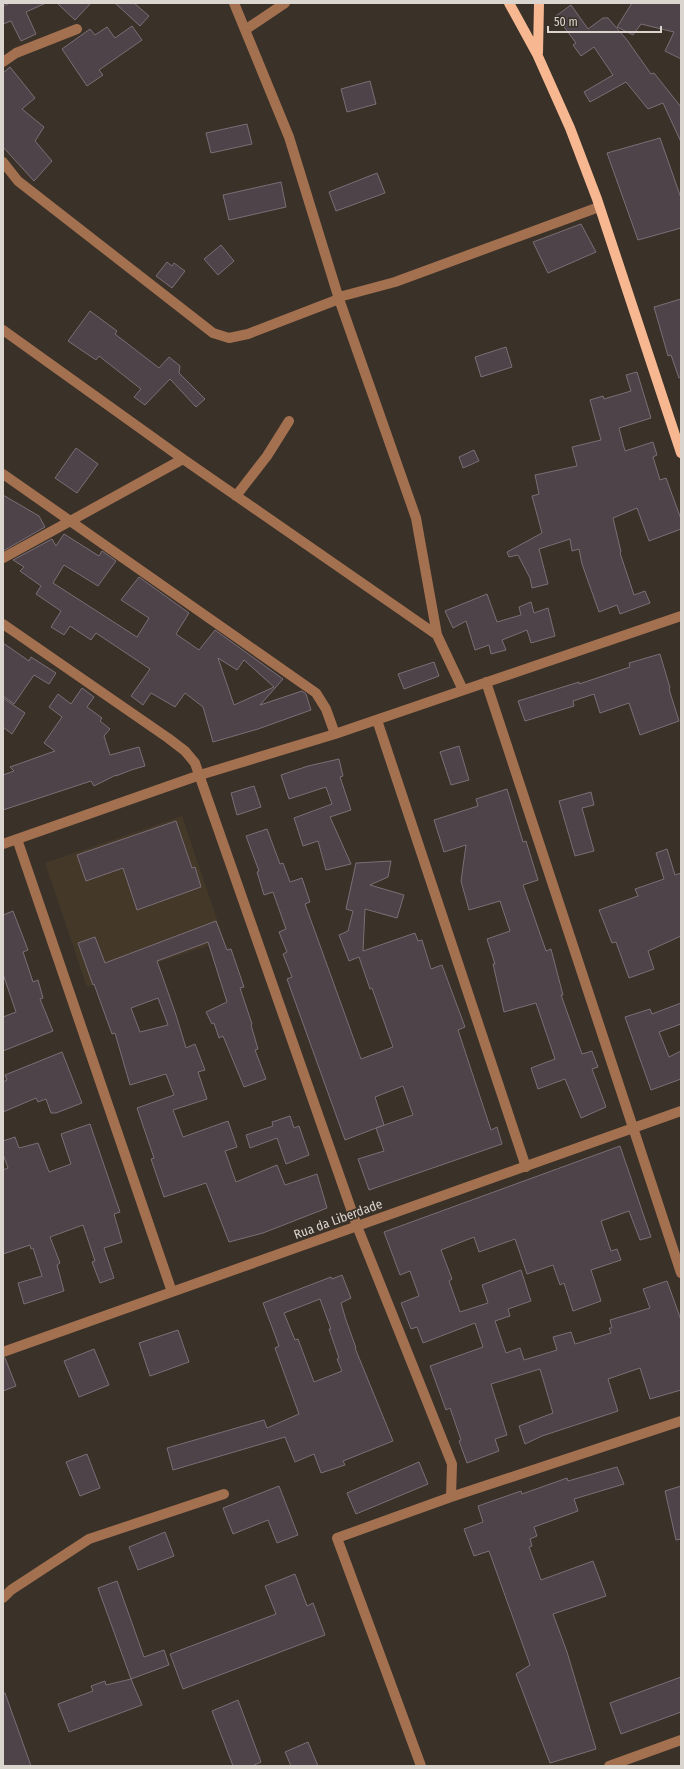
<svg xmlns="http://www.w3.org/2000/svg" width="684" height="1769" font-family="'Fira Sans Condensed',sans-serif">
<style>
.industrial{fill:#443829}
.building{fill:#4f434a;stroke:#7b6e76;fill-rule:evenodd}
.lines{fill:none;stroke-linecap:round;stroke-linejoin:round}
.minor{stroke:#a37050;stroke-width:10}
.major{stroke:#f7b891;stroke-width:10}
.labels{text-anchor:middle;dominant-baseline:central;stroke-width:3.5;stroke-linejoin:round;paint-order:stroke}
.street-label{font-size:13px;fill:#dbd5d0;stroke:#3a3128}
</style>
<rect width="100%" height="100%" fill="#3a3128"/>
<path class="industrial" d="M182 816 224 940 87 987 45 863Z"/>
<path class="building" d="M10 3H46L26 12 36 34 21 41 11 21 3 24V6Z
M57 3H91L75 20Z
M115 3H134L149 16 140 26Z
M632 3H681V59L665 51 674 32 641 24 633 35 617 27Z
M571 5 588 29 603 18H608L627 40 651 74 654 73 681 107V142L663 103 648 109 626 82 590 102 584 92 613 75 594 47 581 56 573 45 576 43 556 16Z
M132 26 142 40 99 70 103 75 87 86 62 49 90 29 95 35 107 27 115 38Z
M10 67 35 98 22 109 44 127 35 141 52 161 34 181 3 147V73Z
M370 81 376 104 347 112 341 89Z
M247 124 252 144 211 153 206 133Z
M660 138 681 198V228L638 240 607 153Z
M377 173 385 193 336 211 329 192Z
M281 182 286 207 229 220 223 195Z
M581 224 596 252 548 273 533 242Z
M221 245 234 261 218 275 204 259Z
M167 262 172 266 174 263 185 271 172 288 156 276Z
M681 299V377L679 378 671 355 668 356 654 307Z
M90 311 117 331 115 334 159 368 169 357 180 366 179 373 205 399 196 407 170 379 145 405 134 397 141 389 99 356 96 360 68 341Z
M506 347 512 367 481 377 475 357Z
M637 372 651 418 619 428 625 451 653 442 657 455 653 457 660 480 666 478 681 519V529L649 541 637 508 613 518 621 552 620 553 634 595 645 591 650 603 620 614 617 605 599 612 582 564 579 549 572 551 570 539 539 549 548 584 532 588 530 578 518 555 509 557 507 552 542 533 532 496 539 494 535 475 577 466 572 447 601 440 590 400 603 396 604 399 631 391 626 375Z
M76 448 98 464 77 493 55 478Z
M474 450 479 461 463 468 459 457Z
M3 495 39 516 45 527 3 551Z
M64 534 99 556 102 551 116 561 98 586 64 565 53 583 137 637 149 618 121 600 139 577 189 613 176 634 199 650 215 630 283 679 260 705 302 691 306 694 311 710 258 729 213 742 203 707 185 693 175 707 151 693 143 705 131 696 150 669 96 633 91 640 70 626 64 635 51 627 61 611 36 594 41 586 20 571 24 567 13 560 52 539 56 546ZM218 658 237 670 244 660 274 687 234 705Z
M487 594 497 622 521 615 519 607 531 602 534 613 548 608 555 636 531 643 527 630 502 640 506 650 491 654 489 645 475 650 466 621 453 628 445 611Z
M3 643 29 661 31 657 56 673 49 684 34 675 14 704 3 696Z
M660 654 670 688 669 689 679 721 640 735 629 703 600 713 594 694 573 701 574 706 525 721 518 701 579 682V684L630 667 629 663Z
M434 662 439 676 404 689 398 674Z
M82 688 94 697 87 707 102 718 100 721 110 729 104 736 110 755 139 747 145 766 131 770 116 776V775L94 786 91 781 3 810V775L14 771 10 767 55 751 44 743 62 717 49 707 58 694 71 704Z
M3 698 25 713 12 734 3 727Z
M459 746 469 780 451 785 440 752Z
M339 759 343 776 340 777 351 810 330 817 351 864 326 870 318 841 303 846 294 818 332 804 326 787 289 799 281 775 308 766Z
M254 786 261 807 237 815 231 793Z
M507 789 523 842 526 841 538 880 523 885 546 951 551 949 563 995H561L582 1054 592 1051 598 1067 592 1069 606 1107 581 1118 565 1079 538 1089 531 1068 555 1059 536 1003 504 1012 493 964H495L487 939 510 931 500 901 469 910 461 881 466 845 444 852 434 820 478 806 476 799Z
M591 792 594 805 582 808 594 851 575 856 559 801Z
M176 821 192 868 195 867 201 887 137 910 123 868 86 881 77 855Z
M267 829 280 864 283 863 290 882 302 878 310 902 305 904 361 1059 393 1047 372 988 370 989 359 957 349 961 339 935 348 931 353 911 346 909 356 863 391 861 388 877 370 885 404 895 397 918 365 909 363 951 415 933 418 941 422 940 431 969 442 965 465 1027 458 1030 491 1130 497 1127 502 1144 369 1190 358 1159 384 1151 376 1128 413 1115 403 1086 375 1097 384 1125 345 1140 287 979 292 977 283 954 287 952 279 932 286 929 273 892 264 895 257 872 259 871 246 836Z
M667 849 675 875 681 873V936L648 951 654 969 629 978 616 942 612 943 599 910 638 896 635 889 664 879 656 853Z
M13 911 28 950 23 952 33 982 38 980 43 998 40 999 53 1031 3 1051V1017L16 1012 3 974V915Z
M216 921 227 950 231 949 244 987 240 988 252 1024 251 1025 258 1049 255 1050 266 1079 244 1087 223 1036 219 1038 214 1023 212 1024 206 1012 227 1002 208 942 157 961 176 1015 186 1048 195 1044 205 1070 198 1072 207 1099 173 1110 183 1137 228 1121 237 1147 225 1151 236 1182 277 1165 285 1185 317 1174 327 1208 263 1233 229 1242 206 1183 164 1197 151 1159 154 1158 137 1108 174 1095 166 1074 130 1085 115 1033 112 1034 94 984 93 985 78 943 95 937 105 963ZM158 998 168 1025 140 1032 131 1008Z
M681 1003V1024L659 1032 669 1057 681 1051V1079L651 1090 625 1017 650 1009 652 1014Z
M62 1052 82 1103 56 1113H51L46 1099 38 1102 36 1098 3 1112V1082L7 1080 5 1075Z
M290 1116 294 1128 299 1126 309 1155 286 1164 277 1138 250 1148 246 1135 273 1126 272 1122Z
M90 1124 120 1212 114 1214 122 1242 104 1248 114 1278 100 1283 92 1262 95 1261 83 1225 50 1237 60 1263 57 1265 64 1291 24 1304 18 1283 42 1276 33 1248 31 1249 30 1245 3 1254V1170L8 1168 3 1154V1141L15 1137 19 1148 38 1143 49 1172 71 1164 61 1134Z
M620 1146 651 1237 640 1240 629 1211 601 1221 611 1251 617 1249 621 1260 591 1270 601 1301 573 1311 564 1283 560 1285 553 1265 527 1274 515 1239 479 1252 474 1237 441 1250 452 1279 449 1281 460 1312 488 1303 482 1285 521 1270 531 1301 508 1309 510 1316 495 1321 506 1353 520 1348 524 1360 557 1350 553 1337 571 1332 575 1344 611 1333 609 1328H612L610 1320 650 1308 643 1289 667 1281 681 1320V1390L650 1399 640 1368 608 1379 618 1411 542 1436 525 1444 519 1426 553 1413 540 1369 491 1384 507 1435 495 1439 499 1451 467 1463 459 1441 461 1440 450 1408 446 1410 430 1366 483 1347 475 1323 423 1343 417 1327 411 1329 401 1303 419 1296 410 1271 400 1275 384 1232Z
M342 1275 351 1298 341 1303 346 1320 356 1348H355L393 1441 343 1461 345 1465 321 1473 314 1454 295 1462 285 1437 173 1470 167 1448 264 1420 267 1428 299 1414 275 1348 279 1346 263 1303 331 1277 332 1279ZM320 1299 331 1329H329L339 1358 337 1359 342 1371 314 1382 298 1339 295 1340 284 1313Z
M178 1330 189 1362 150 1376 139 1343Z
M94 1349 109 1385 79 1397 64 1361Z
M3 1358H5L16 1386 3 1391Z
M87 1454 100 1488 80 1496 66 1462Z
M419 1462 428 1484 356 1514 347 1493Z
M617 1467 624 1484 574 1499 578 1511 534 1527 537 1536 530 1539 532 1546 529 1547 541 1580 593 1561 606 1596 553 1614 567 1652 596 1749 550 1763 516 1674 530 1665 489 1551 474 1556 464 1529 483 1522 478 1506 521 1491 522 1494 567 1478 568 1481Z
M279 1486 298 1535 277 1543 268 1520 233 1534 223 1508Z
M681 1486V1539L676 1540 665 1491Z
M165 1532 174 1556 138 1570 129 1547Z
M295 1574 307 1606 313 1603 325 1635 183 1689 170 1654 276 1614 265 1586Z
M117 1581 144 1657 164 1650 169 1665 131 1679 98 1588Z
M681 1677V1712L621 1734 610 1703Z
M131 1679 142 1705 69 1732 58 1704 93 1691 91 1686 105 1681 106 1685Z
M3 1693H5L31 1766H3Z
M238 1700 261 1762 252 1766H233L212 1711Z
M308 1742 318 1766H291L285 1752Z"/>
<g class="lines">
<path class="minor" d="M234 3 289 137 339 299 416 518 437 635
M245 30 285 3
M3 62 16 53 77 29
M3 162 18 181 213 333 229 338 248 334 339 299
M339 297 395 282 599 207
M3 330 183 459 437 635 463 690
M3 474 316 693 326 709 335 734
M236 496 267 456 289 421
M3 558 183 459
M3 624 168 738 185 751 195 763 357 1226 452 1464 451 1497
M486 682 681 1273
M377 720 526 1167
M17 839 172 1292
M3 844 200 775 335 734 681 616
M3 1352 681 1111
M3 1598 11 1590 89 1539 224 1494
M421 1766 337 1538 451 1497 681 1421
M609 1766 681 1740"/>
<path class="major" d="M509 3 537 54 570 128 597 199 681 453
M538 53 539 3"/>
</g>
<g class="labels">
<g class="street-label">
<text transform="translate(338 1219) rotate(-20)">Rua da Liberdade</text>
</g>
</g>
<rect width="684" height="1769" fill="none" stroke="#dbd5d0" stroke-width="8"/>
<path d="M548 26v6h113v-6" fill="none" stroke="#dbd5d0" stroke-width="2"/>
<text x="554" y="26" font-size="12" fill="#dbd5d0" stroke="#3a3128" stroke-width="3" paint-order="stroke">50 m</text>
</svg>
